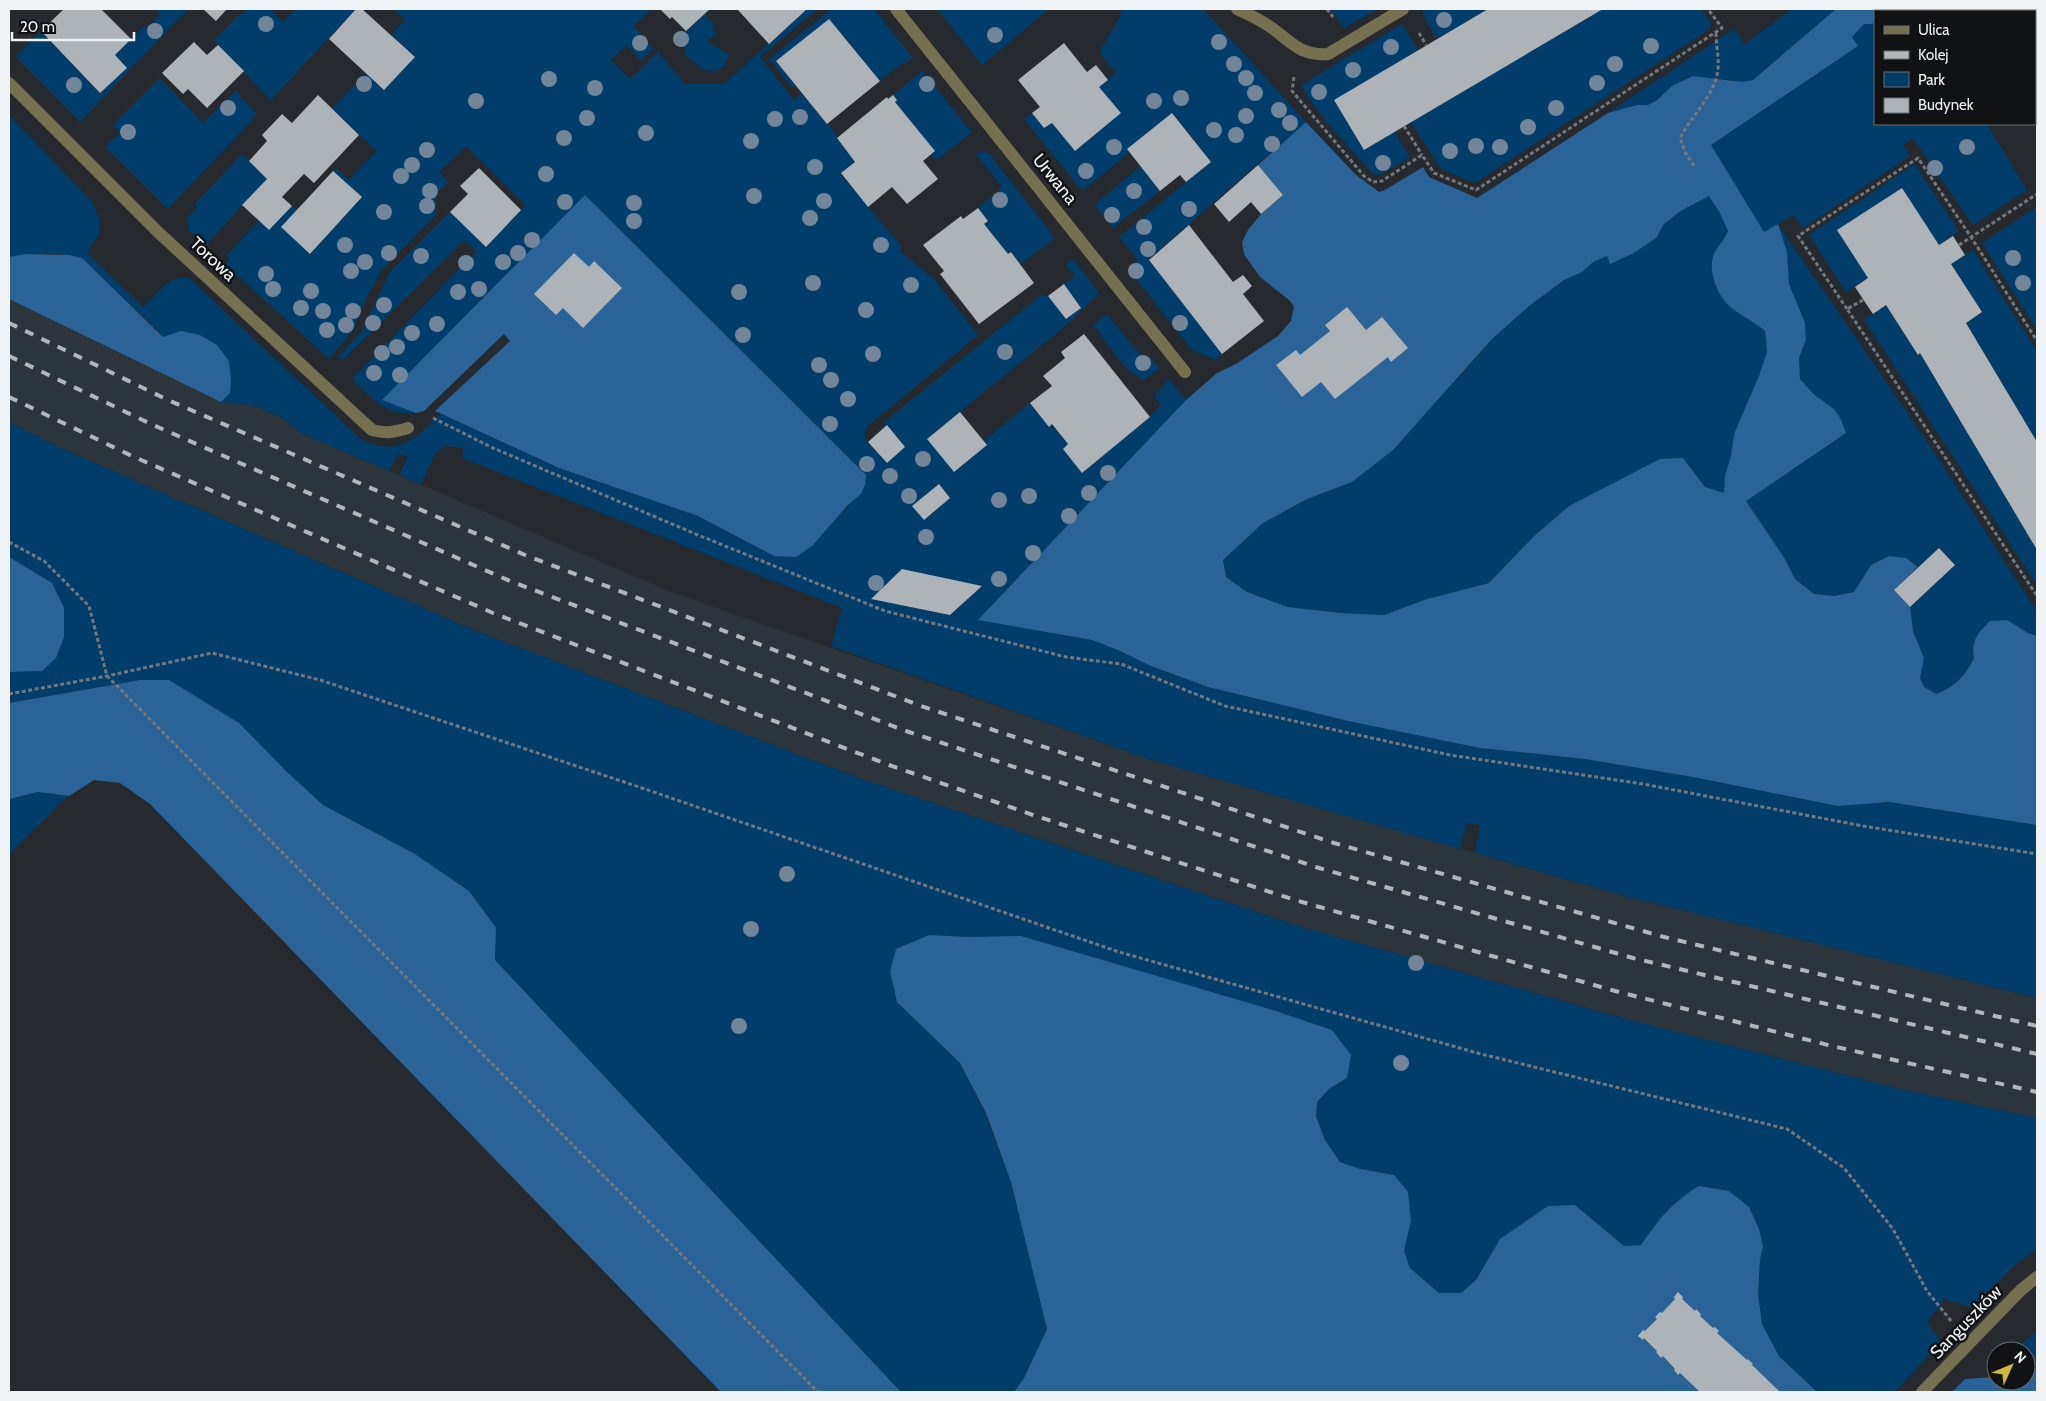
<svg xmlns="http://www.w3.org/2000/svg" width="2046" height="1401" font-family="Cabin,sans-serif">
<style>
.built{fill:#2c343c}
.green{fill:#003d6a;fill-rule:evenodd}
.forest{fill:#296397;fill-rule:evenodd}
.building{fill:#aeb3b8}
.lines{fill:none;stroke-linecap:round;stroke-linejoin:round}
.path{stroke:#74787b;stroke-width:3;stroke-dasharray:4 2.5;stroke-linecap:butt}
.minor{stroke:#747050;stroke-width:12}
.rail{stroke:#b3b6b9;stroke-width:4;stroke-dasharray:9 9;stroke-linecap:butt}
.tree{fill:#738598}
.labels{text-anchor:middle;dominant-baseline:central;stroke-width:5;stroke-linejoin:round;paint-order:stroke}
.street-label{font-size:18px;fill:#f0f3f5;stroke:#111214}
</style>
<rect width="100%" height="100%" fill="#262a2e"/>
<path class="built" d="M9 299 221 402 252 405 282 418 301 433 671 592 1149 759 1625 896 2037 998V1118L1900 1089 1630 1020 1295 925 859 778 471 629 63 449 9 422Z"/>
<path class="green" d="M157 9H188L80 122 16 57 41 31 100 93 127 68 115 55 141 29 153 23 159 15Z
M247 9H269L283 22 296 9H356L271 100 214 41 240 13 241 14Z
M394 9H652L634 26 654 49 641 61 627 45 611 60 630 79 658 52 685 84H724L807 9H818L760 57 794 100 802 93 838 137 837 138 855 162 841 174 902 247 899 250 935 280 978 335 867 427 864 436 868 442 887 463 905 447 884 422 1041 295 1048 296 1066 319 1081 308 1064 284 1075 276 1066 265 1073 259 1099 293 1070 322 927 439 983 441 1030 403 1049 426 1052 425 1068 444 1063 449 1082 472 1150 417 1161 405 1154 396 1169 379 1186 400 979 620 1092 640 1118 650 1151 666 1208 687 1348 721 1480 748 1585 759 1693 777 1838 806 1889 802 2037 825V998L1625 896 1475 853 1480 825 1467 823 1460 849 1149 759 831 646 842 608 462 458 464 448 445 446 435 454 421 484 399 475 408 457 398 454 389 471 301 433 282 418 252 405 221 402 230 393 164 337 82 258C58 252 32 252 9 257V115L93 203 100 222 99 234 87 253 143 307C157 296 170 270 191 280L362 440C402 457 413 439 441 414L559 468 698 516 774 556 830 525 860 494 866 475 585 196 383 400 416 413C383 415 375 401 352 379L476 252 465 240 342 361 338 357 361 332 390 272 450 212 486 247 525 205 466 146 439 172 449 182 436 194V215L380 272 360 312 354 329 329 359 225 264 230 259 226 256 259 221 269 230 292 206 297 210 310 253 362 198 333 171 336 168 349 180 377 151 332 109 366 73 384 90 415 57 391 35 405 20ZM902 570 981 586H982L950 615 872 599Z
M831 9H874L913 58 905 64H901L880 81 829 19 776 61 796 85 792 88 769 59Z
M937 9H1049L982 65Z
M1122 9H1203L1306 122 1149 259 1222 354 1216 360 1192 350 1128 269 1138 261 1119 237 1211 162 1173 113 1130 152 1082 191 1024 119 1032 113 1044 128 1052 123 1075 151 1120 113 1099 87 1116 73 1104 59 1100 50 1119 19Z
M1331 9H1378L1344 28Z
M1428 9H1488L1436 39 1422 12Z
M1603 9H1701L1711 23 1710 29 1475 183 1441 169 1411 122Z
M1792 9H1836L1753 80 1742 82 1710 77 1672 86 1656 101 1648 105H1637L1608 113 1734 29 1745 44Z
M705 14 715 26 712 29 717 33 707 42 729 54 724 66 716 72 703 69 684 54 687 50 677 39Z
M1875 22V124H1987L2027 190 1973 225 1913 138 1903 145 1910 156 1803 228 1794 215 1778 224 1936 455 2037 612V636L2028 633 2007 620 1972 648 1974 658C1964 676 1956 687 1936 695L1924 687 1920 677 1924 658 1913 631 1910 607 1955 565 1939 548 1918 567 1906 558 1889 556 1871 565 1854 592 1834 596 1814 594 1795 579 1785 559 1746 501 1705 487 1683 458 1569 506 1533 537 1489 583 1427 599 1384 615 1340 613 1287 607 1247 592 1226 577 1223 560 1263 523 1307 499 1352 482 1430 408 1461 375 1492 339 1529 306 1563 280 1697 129 1858 46 1852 37 1864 24H1872Z
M1402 24 1418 50 1335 100 1364 150 1395 132 1410 157 1383 174 1374 175C1349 146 1320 119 1301 85Z
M922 71 972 132 939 158 934 159 930 154 934 151 895 102 897 100 893 95Z
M160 78 203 123 236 91 257 115 168 209 105 147 120 133 113 125Z
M988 152 1055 238 1021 264 1011 252 1008 254 984 224 988 221 978 208 1002 187 975 153Z
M242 154 267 179 205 246 187 228 190 224 186 219 197 207 195 204Z
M1915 164 1959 231 1939 245 1902 188 1868 278 1846 292 1809 235Z
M1141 166 1160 191 1113 228 1094 205Z
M2037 207V330L1982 243Z
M1973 250 2037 351V442L1966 323 1982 312 1951 264Z
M1886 305 1917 354 1920 353 2037 550V585L1864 320Z
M1107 314 1139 353 1152 359 1160 368 1143 381 1124 366 1093 325Z
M9 422 63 449 471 629 859 778 1295 925 1630 1020 1900 1089 2037 1118V1249L2015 1265 1973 1308 1945 1299 1927 1322 1941 1342 1895 1392H1817L1779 1356 1762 1324 1758 1293 1760 1260 1763 1246 1759 1229 1749 1207 1729 1191 1699 1187C1670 1204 1660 1218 1641 1245L1624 1246 1575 1205 1500 1239 1476 1280 1461 1293H1439L1410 1268 1404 1251 1393 1175C1379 1172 1353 1170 1341 1162 1330 1154 1312 1116 1317 1103 1321 1092 1337 1084 1347 1078L1332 1030 1276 1011 970 937 929 935 890 971 897 1002 960 1063 985 1113 1011 1182 1047 1329 1024 1378 1014 1392H901L495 960 496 928 415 854 323 805 286 771 140 680 9 703V672L42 671 52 583 9 557Z
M38 792 69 796 9 854V799Z
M2037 1331V1369L2026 1366V1351H2014Z"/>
<path class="forest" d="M1836 9H1885V11H1875V22L1872 24H1864L1852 37 1858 46 1711 145 1764 232 1778 224 1787 252 1789 284 1805 323 1806 340 1799 358 1800 379C1806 385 1811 392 1817 397 1836 410 1838 410 1846 433L1746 501 1785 559 1795 579 1814 594 1834 596 1854 592 1871 565 1889 556 1906 558 1918 567 1894 590 1910 607 1913 631 1924 658 1920 678 1924 687 1936 694C1955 687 1965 676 1974 658 1970 641 1979 632 1990 621L2007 620 2028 633 2037 636V825L1889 802 1838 806 1693 777 1585 759 1480 748 1348 721 1208 687 1151 666 1118 650 1092 640 978 620 1186 400 1217 373 1236 364 1278 336 1291 321 1294 306 1289 300 1260 277 1244 254 1242 242 1248 230 1261 214 1283 195 1258 165 1306 122 1356 175 1379 192 1385 190 1423 167 1429 177 1477 198 1608 113 1637 105H1648L1656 101 1672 86 1693 76 1742 82 1753 80ZM1709 196 1720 213 1728 231C1724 241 1716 247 1713 257 1708 274 1719 299 1733 309 1743 317 1755 322 1765 331L1767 352 1759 376 1734 434 1731 456 1725 476 1724 493 1705 487 1683 458 1660 459 1569 506 1533 537 1489 583 1427 599 1384 615 1340 613 1288 607 1247 592 1226 577 1223 560 1263 523 1307 499 1352 482 1393 450 1492 339 1529 306 1564 280 1582 272 1593 262 1607 256 1610 264 1634 253 1656 238 1664 224 1682 210Z
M585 195 866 475 865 485 861 494 847 506 812 546 796 557 774 556 698 516 559 468 435 411 510 341 504 334 424 411 416 413 382 400Z
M25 254 69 255 82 258 163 337 181 331 200 335 217 345 229 361 231 380 230 393 221 402 9 299V257Z
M9 557 52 583 64 608V637L56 658 42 671 9 672Z
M140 680H169L239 723 286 771 323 805 415 854 469 891 496 928 495 960 901 1392H721L150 804 120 783 94 780 69 796 38 792 9 799V703Z
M929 935 970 937 1021 936 1276 1011 1332 1030 1351 1055 1347 1078 1329 1089 1317 1102 1316 1116 1325 1140 1340 1162 1360 1169 1394 1175 1408 1192 1411 1220 1404 1251 1410 1268 1439 1293H1461L1476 1280 1500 1239 1548 1206 1575 1205 1624 1246 1641 1245C1660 1218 1670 1204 1699 1186L1729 1191 1749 1207 1759 1229 1763 1246 1760 1260 1758 1293 1762 1324 1779 1356 1817 1392H1014L1024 1378 1047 1329 1011 1182 986 1113 960 1063 897 1002 890 971 896 949Z
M2026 1366 2037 1369V1392H1952L1965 1379 1996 1377V1381H2026Z"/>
<path class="building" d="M64 9H101L131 39 115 55 127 68 100 93 41 31Z
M203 9H227L216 21Z
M356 9H362L415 57 384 90 329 39Z
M660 9H710L686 31 672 17 670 19Z
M737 9H807L769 44Z
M1488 9H1603L1364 150 1334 100Z
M829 19 880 81 827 124 776 61Z
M194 42 207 55 218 45 244 71 207 108 188 89 183 94 162 73Z
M1064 43 1087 72 1096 65 1108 80 1099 87 1121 113 1075 151 1052 123 1044 128 1032 113 1040 107 1018 80Z
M318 95 359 135 314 183 304 174 282 197 292 206 269 230 242 205 267 179 249 161 267 141 262 135 282 114 292 123Z
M893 95 897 100 895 102 935 151 923 161 938 179 907 204 892 187 868 207 841 173 855 162 837 138 887 97 888 99Z
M1172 113 1211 162 1186 182 1180 175 1160 191 1127 149Z
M1258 165 1283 195 1261 214 1251 202 1229 222 1214 204Z
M479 168 521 210 486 247 450 212 468 194 460 186Z
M333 171 362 197 310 254 281 227Z
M1902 188 1939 245 1953 236 1965 255 1951 264 1982 312 1966 323 2037 442V550L1920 353 1918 355 1886 305 1873 314 1855 287 1868 278 1837 230Z
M978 208 988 221 984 224 1008 254 1011 252 1034 283 979 324 940 274 944 271 923 245 961 216 963 219Z
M1189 225 1233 282 1243 275 1252 286 1243 294 1264 321 1222 354 1149 260Z
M574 253 589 267 594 261 622 288 583 328 563 308 556 315 534 294Z
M1064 284 1081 308 1066 319 1048 296Z
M1347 307 1366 330 1382 317 1408 348 1391 362 1388 357 1335 399 1321 382 1302 397 1276 365 1296 350 1300 355 1330 331 1325 325Z
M1084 334 1150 417 1082 473 1063 449 1068 444 1052 424 1049 427 1030 403 1052 386 1043 376 1065 358 1061 352Z
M960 412 987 445 954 472 927 439Z
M887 425 905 447 887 463 868 442Z
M939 484 950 498 924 520 912 506Z
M1939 548 1955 565 1910 607 1894 590Z
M902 569 982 586 950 615 871 599Z
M1678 1292 1683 1297 1682 1299 1695 1311 1696 1309 1701 1314 1700 1316 1713 1328 1715 1327 1719 1331 1717 1333 1747 1360 1748 1359 1753 1364 1752 1365 1780 1392H1700L1680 1373 1678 1375 1674 1370 1675 1369 1663 1356 1661 1358 1656 1352 1657 1351 1644 1338 1643 1340 1638 1336 1643 1330 1645 1331 1657 1319 1655 1317 1660 1312 1662 1313 1675 1299 1674 1297Z"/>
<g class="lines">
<path class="path" d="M1327 9 1333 17
M1419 33 1426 45
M1294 77 1292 91 1364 176 1373 182 1382 181 1422 155 1434 173 1476 190 1722 28 1708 9
M1404 126 1422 155
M1694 166 1685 152 1680 138C1691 116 1716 94 1718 69 1719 57 1716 44 1716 33
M1959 245 2037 194
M1863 300 1847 309 2037 596
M1847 309 1798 236 1918 158 1971 237 2037 341
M433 418 493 448 698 535 885 611 1066 657 1121 664 1225 706 1450 755 1643 784 1863 826 2037 854
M9 542 44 561 89 606 107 676 818 1392
M9 694 107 676 212 653 320 680 642 788 1119 952 1481 1054 1787 1129 1844 1168 1893 1229 1927 1291 1952 1322"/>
<path class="minor" d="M896 9 1185 372
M1237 9C1248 14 1259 19 1269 26 1291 41 1299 56 1328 54L1403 9
M1971 9 1972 11
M9 83 158 232 372 430C386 434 395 432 408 428
M2035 113 2037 117
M1922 1392 2021 1290 2037 1277"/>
<path class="rail" d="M9 323 168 400 525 555 921 706 1334 843 1664 937 2037 1026
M9 356 153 425 510 581 906 731 1319 868 1633 958 2037 1054
M9 397 132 456 493 613 889 765 1039 817 1295 900 1615 991 1832 1046 2037 1092"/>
</g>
<g class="tree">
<circle cx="1444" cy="20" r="8"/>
<circle cx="266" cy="24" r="8"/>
<circle cx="155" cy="31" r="8"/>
<circle cx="995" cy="35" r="8"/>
<circle cx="681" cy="39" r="8"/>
<circle cx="1219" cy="42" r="8"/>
<circle cx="640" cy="43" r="8"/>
<circle cx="1651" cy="46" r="8"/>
<circle cx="1391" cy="47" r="8"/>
<circle cx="1234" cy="64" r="8"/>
<circle cx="1615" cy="64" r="8"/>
<circle cx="1353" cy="70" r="8"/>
<circle cx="1246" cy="78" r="8"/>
<circle cx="549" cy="79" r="8"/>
<circle cx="1597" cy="83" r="8"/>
<circle cx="364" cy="84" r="8"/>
<circle cx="927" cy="84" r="8"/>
<circle cx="74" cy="85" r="8"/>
<circle cx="595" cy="88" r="8"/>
<circle cx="1319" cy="92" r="8"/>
<circle cx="1255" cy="93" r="8"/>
<circle cx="1181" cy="98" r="8"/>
<circle cx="476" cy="101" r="8"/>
<circle cx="1154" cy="101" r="8"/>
<circle cx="228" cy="108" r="8"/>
<circle cx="1556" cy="108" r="8"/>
<circle cx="1279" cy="110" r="8"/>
<circle cx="1246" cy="116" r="8"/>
<circle cx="800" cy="117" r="8"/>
<circle cx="587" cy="118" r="8"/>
<circle cx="775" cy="119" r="8"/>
<circle cx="1290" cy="123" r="8"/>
<circle cx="1528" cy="127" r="8"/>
<circle cx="1214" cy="130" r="8"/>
<circle cx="128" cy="132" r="8"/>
<circle cx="646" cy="133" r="8"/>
<circle cx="1236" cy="135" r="8"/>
<circle cx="564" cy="138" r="8"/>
<circle cx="751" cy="141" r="8"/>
<circle cx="1272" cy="144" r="8"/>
<circle cx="1476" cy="146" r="8"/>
<circle cx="1114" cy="147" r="8"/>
<circle cx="1500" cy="147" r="8"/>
<circle cx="1967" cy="147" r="8"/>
<circle cx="427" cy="150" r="8"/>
<circle cx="1450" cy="151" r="8"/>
<circle cx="1383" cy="163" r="8"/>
<circle cx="412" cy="165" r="8"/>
<circle cx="815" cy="167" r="8"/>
<circle cx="1935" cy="168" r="8"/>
<circle cx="1086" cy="171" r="8"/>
<circle cx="546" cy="174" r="8"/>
<circle cx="401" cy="176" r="8"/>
<circle cx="430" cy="191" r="8"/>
<circle cx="1134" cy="191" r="8"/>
<circle cx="754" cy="196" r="8"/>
<circle cx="1000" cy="200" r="8"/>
<circle cx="824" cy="201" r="8"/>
<circle cx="565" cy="202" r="8"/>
<circle cx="634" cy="203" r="8"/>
<circle cx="427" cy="206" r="8"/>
<circle cx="1189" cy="209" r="8"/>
<circle cx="384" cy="212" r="8"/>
<circle cx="1112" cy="215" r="8"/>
<circle cx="810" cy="218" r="8"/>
<circle cx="634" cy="221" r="8"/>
<circle cx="1144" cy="227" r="8"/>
<circle cx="532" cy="240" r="8"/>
<circle cx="345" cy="245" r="8"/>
<circle cx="881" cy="245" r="8"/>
<circle cx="1148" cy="249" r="8"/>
<circle cx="389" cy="253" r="8"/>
<circle cx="518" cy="253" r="8"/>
<circle cx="421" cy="256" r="8"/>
<circle cx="2013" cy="258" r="8"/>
<circle cx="365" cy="262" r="8"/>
<circle cx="503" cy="262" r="8"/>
<circle cx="466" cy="263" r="8"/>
<circle cx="351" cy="271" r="8"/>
<circle cx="1136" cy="271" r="8"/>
<circle cx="266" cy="274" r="8"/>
<circle cx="813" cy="283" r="8"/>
<circle cx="2023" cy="283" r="8"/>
<circle cx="911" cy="285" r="8"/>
<circle cx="273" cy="289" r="8"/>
<circle cx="479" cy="289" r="8"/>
<circle cx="311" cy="291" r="8"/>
<circle cx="458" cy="292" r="8"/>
<circle cx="739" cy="292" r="8"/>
<circle cx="384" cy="305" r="8"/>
<circle cx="301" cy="308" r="8"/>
<circle cx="866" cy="310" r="8"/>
<circle cx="323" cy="311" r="8"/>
<circle cx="353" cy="311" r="8"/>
<circle cx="373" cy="323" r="8"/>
<circle cx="1180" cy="323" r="8"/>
<circle cx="437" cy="324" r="8"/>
<circle cx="346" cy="325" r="8"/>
<circle cx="327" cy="330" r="8"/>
<circle cx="412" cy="333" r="8"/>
<circle cx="743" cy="335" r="8"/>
<circle cx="397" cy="347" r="8"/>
<circle cx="1005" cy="352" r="8"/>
<circle cx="382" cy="353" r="8"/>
<circle cx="873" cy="354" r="8"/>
<circle cx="1143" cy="363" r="8"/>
<circle cx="819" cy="365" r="8"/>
<circle cx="374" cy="373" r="8"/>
<circle cx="400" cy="375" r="8"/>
<circle cx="831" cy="380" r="8"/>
<circle cx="848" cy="399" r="8"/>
<circle cx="830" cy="424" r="8"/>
<circle cx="923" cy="459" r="8"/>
<circle cx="867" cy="464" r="8"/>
<circle cx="1108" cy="473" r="8"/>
<circle cx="890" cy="476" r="8"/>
<circle cx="1089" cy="493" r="8"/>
<circle cx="909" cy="496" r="8"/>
<circle cx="1029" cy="496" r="8"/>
<circle cx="999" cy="500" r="8"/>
<circle cx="1069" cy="516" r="8"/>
<circle cx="926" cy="537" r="8"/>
<circle cx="1033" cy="553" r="8"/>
<circle cx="999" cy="579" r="8"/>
<circle cx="876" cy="583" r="8"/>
<circle cx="787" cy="874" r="8"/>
<circle cx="751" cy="929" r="8"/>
<circle cx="1416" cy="963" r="8"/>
<circle cx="739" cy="1026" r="8"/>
<circle cx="1401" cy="1063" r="8"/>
</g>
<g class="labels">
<g class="street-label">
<text transform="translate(1055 179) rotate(51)">Urwana</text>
<text transform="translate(213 259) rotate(43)">Torowa</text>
<text transform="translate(1966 1322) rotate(-46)">Sanguszków</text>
</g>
</g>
<rect width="2046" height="1401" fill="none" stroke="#f0f3f5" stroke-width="20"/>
<rect x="1874" y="10" width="162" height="115" fill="#111214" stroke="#6a6c6e"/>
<rect x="1884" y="26" width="25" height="8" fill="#747050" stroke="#6a6c6e"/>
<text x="1918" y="35" font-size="15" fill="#f0f3f5">Ulica</text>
<rect x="1884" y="51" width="25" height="8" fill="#b3b6b9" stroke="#6a6c6e"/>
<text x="1918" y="60" font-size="15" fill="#f0f3f5">Kolej</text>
<rect x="1884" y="72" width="25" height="15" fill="#003d6a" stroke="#6a6c6e"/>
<text x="1918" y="85" font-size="15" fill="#f0f3f5">Park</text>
<rect x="1884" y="98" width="25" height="15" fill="#aeb3b8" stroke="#6a6c6e"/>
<text x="1918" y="110" font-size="15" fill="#f0f3f5">Budynek</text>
<g transform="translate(2011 1366) rotate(46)"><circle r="24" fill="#111214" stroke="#6a6c6e"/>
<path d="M0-4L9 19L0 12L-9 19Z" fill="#ccb938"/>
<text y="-8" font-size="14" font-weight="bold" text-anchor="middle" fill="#f0f3f5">N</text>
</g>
<path d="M12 32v8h122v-8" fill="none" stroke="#f0f3f5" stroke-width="2.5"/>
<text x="20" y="32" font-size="15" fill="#f0f3f5" stroke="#111214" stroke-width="4" paint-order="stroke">20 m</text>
</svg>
